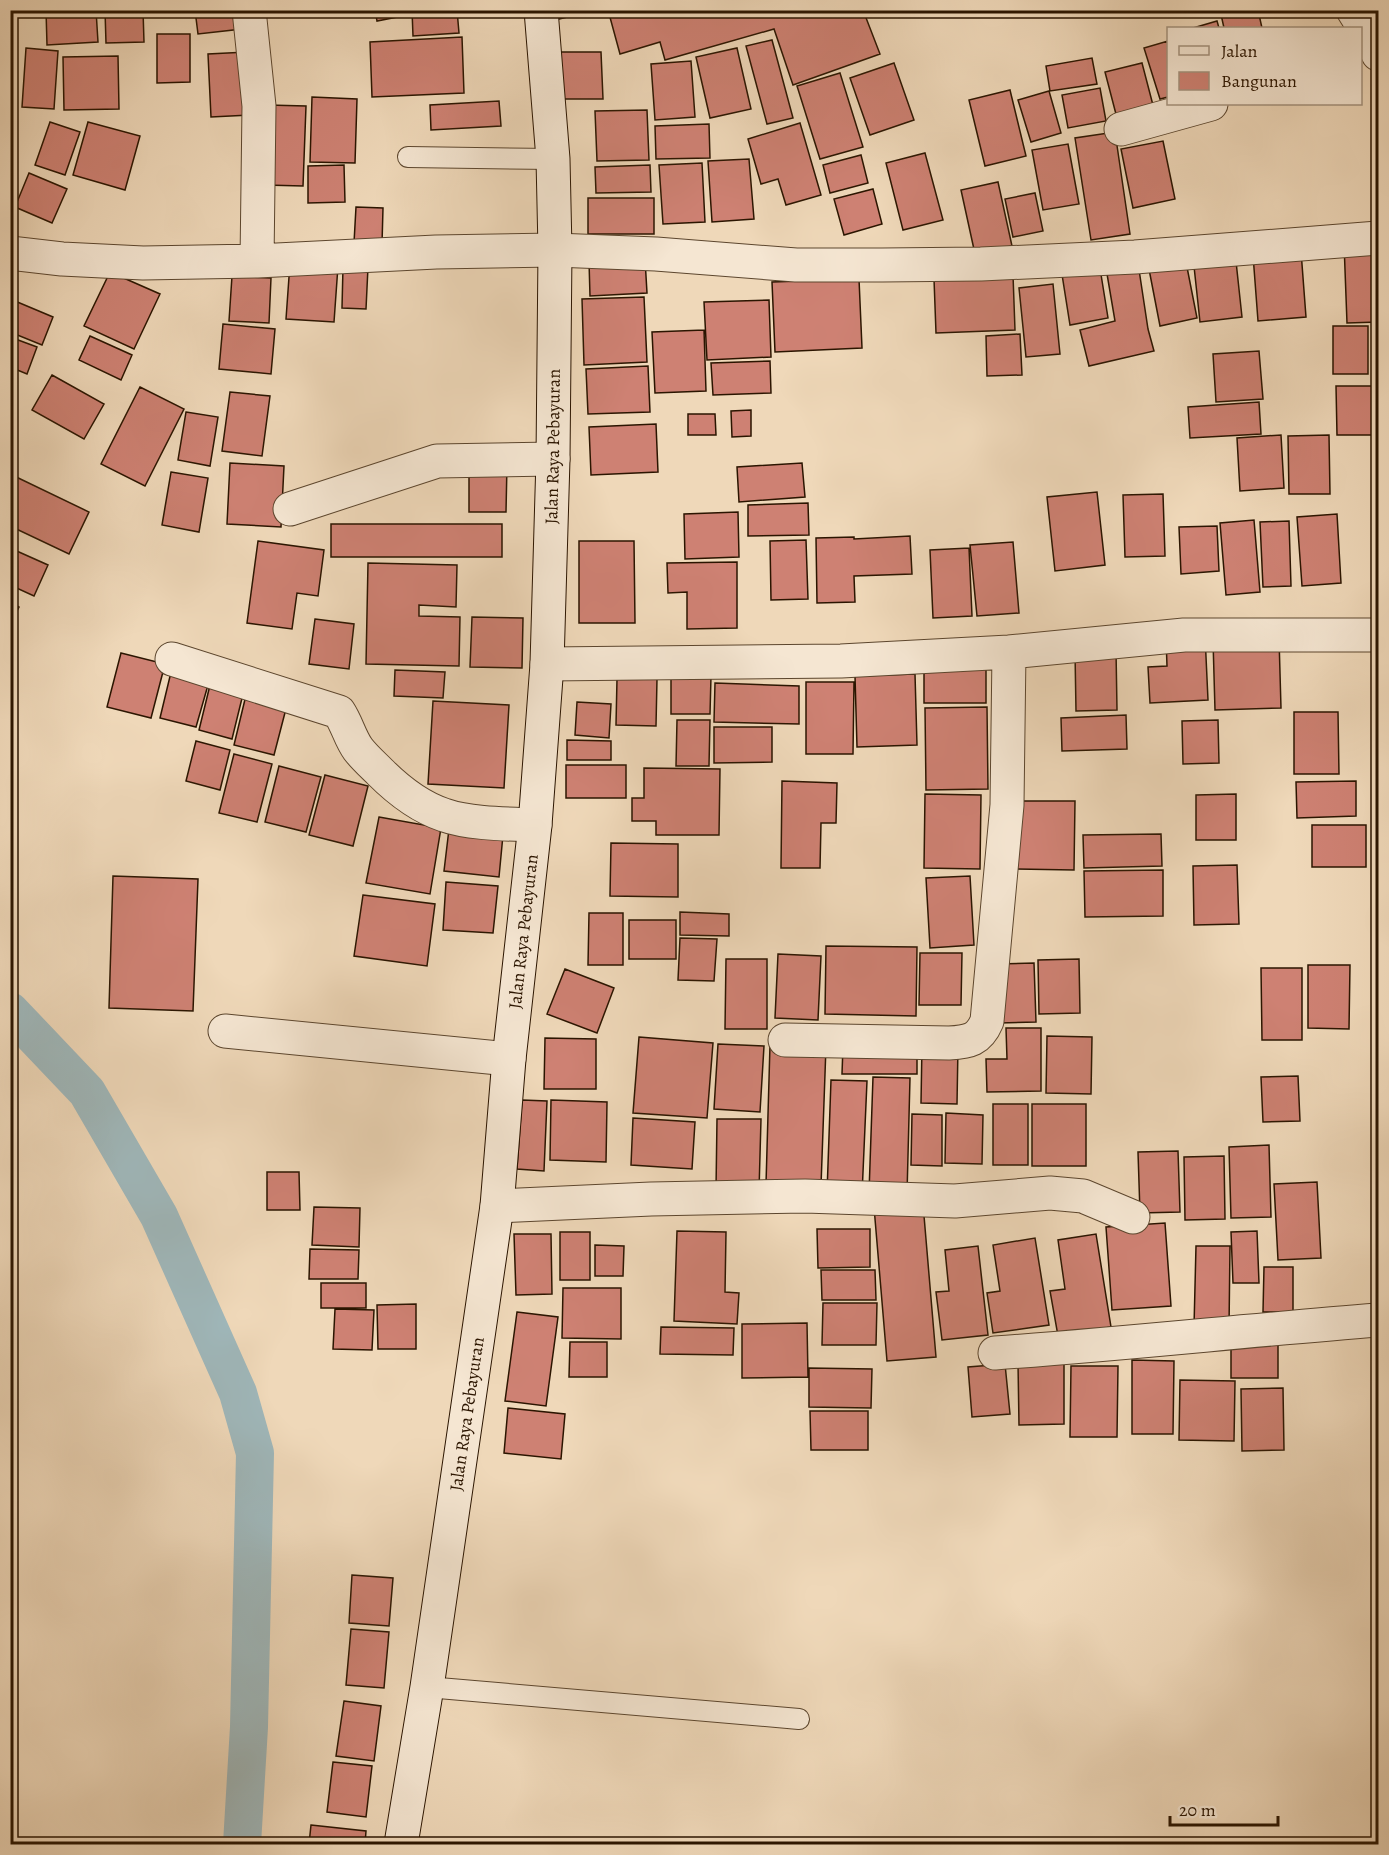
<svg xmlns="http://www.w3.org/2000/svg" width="1389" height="1855" font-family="Alegreya,serif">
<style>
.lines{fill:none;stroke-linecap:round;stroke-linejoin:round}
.canal{stroke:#9fb7ba;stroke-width:38}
.building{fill:#ce8173;stroke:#2b1500;stroke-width:1.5}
.lane-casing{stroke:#5c462e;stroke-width:22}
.street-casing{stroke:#5c462e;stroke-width:35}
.secondary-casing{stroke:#2b1500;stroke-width:35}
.lane{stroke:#f5e6d2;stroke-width:20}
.street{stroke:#f5e6d2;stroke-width:33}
.secondary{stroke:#f5e6d2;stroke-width:33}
.labels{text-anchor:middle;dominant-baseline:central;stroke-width:4.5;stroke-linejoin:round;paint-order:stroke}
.street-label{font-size:18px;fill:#2b1500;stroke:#f5e6d2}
</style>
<rect width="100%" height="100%" fill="#efd8b9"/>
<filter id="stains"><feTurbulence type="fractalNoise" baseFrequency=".00333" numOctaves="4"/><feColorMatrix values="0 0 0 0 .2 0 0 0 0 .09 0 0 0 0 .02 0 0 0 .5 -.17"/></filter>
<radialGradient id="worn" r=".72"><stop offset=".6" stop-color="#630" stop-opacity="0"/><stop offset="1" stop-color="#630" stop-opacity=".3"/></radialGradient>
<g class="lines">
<path class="canal" d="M10 1011 87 1092 159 1216 238 1393 255 1453 249 1727 242 1844"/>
</g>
<path class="building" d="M46 10H96L98 42 47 45Z
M105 10H143L144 42 106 43Z
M195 10H240L242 29 198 34Z
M375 10H402L403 16 377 21Z
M412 10H457L459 33 413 36Z
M558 10H596L559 19Z
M608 10H863L880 54 793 85 774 29 665 60 660 42 620 54Z
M1220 10H1258L1262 28H1224Z
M1217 21 1219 28H1193Z
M157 34H190V82L157 83Z
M462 37 464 93 372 97 370 42Z
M772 40 793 118 767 124 746 46Z
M1168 41V97L1160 99 1144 48Z
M26 48 58 51 54 109 22 107Z
M737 48 751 109 710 118 696 57Z
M247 52 250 115 211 117 208 54Z
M559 52H601L603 99H561Z
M118 56 119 109 64 110 63 57Z
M1092 58 1097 84 1050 91 1046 66Z
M691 61 695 117 655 120 651 64Z
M894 63 914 120 870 135 850 78Z
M1142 63 1154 109 1117 118 1105 72Z
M840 73 863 147 820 159 797 86Z
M1100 88 1106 121 1068 128 1062 95Z
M1010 90 1026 156 985 166 969 100Z
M1049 91 1061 133 1031 142 1018 100Z
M312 97 357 99 355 163 310 162Z
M499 101 501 126 431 130 430 105Z
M267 105 306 106 303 186 265 185Z
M647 110 649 160 597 161 595 111Z
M50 122 80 132 65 175 35 165Z
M88 122 140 136 125 190 73 175Z
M800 123 821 195 786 205 778 179 761 184 748 139Z
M709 124 710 158 656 159 655 126Z
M1115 132 1130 234 1091 240 1075 138Z
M1163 141 1175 199 1133 208 1121 149Z
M1068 144 1079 204 1043 210 1032 150Z
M925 153 943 220 903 230 886 163Z
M861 155 868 183 830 193 823 165Z
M749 159 754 219 712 222 708 161Z
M702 163 705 222 663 224 659 165Z
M344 165 345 202 308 203V166Z
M650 165 651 192 596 193 595 167Z
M29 173 67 189 52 223 15 207Z
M998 182 1012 246 975 254 961 190Z
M873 189 882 224 844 235 834 199Z
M1035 193 1043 231 1013 237 1005 199Z
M588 198H654V234H588Z
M356 207 383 208 382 244 354 243Z
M1378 241V322L1347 323 1344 243Z
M1301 251 1306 317 1258 321 1253 255Z
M1235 252 1242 317 1200 322 1193 257Z
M1185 257 1197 318 1160 326 1148 264Z
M645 259 647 293 590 296 589 261Z
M1099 262 1108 318 1070 325 1061 268Z
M290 263 338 266 334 322 286 319Z
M1138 263 1148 329 1154 351 1089 366 1080 330 1115 321 1106 268Z
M343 267H368L366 309 342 308Z
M110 272 160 294 134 349 84 326Z
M1013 275 1015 330 936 333 934 279Z
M232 276 271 278 269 323 229 321Z
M859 279 862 348 775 352 772 282Z
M1053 284 1060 354 1026 357 1019 288Z
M644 297 647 362 584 365 582 299Z
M769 300 771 357 707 360 704 302Z
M15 301 53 317 42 345 10 332V312Z
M223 324 275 329 271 374 219 369Z
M1333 326H1368V374H1333Z
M704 330 706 391 655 393 652 332Z
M1372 332H1378V370L1373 371Z
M1020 334 1022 375 987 376 986 336Z
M90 336 132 355 121 380 79 360Z
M10 337 37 347 27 374 10 367Z
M1259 351 1263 399 1216 402 1213 354Z
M770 361 771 393 713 395 711 363Z
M648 366 650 412 588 414 586 369Z
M52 375 104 404 84 439 32 410Z
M1336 386H1378V435H1337Z
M140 387 184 409 145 486 101 464Z
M230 392 270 396 262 456 222 451Z
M1259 402 1261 434 1190 438 1188 407Z
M751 410V436L732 437 731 411Z
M186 412 218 417 210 466 178 460Z
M688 414H715L716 435H688Z
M656 424 658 472 591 475 589 427Z
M1281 435 1284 488 1240 491 1237 438Z
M1329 435 1330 494H1289L1288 436Z
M230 463 284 466 281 527 227 524Z
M802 463 805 497 739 502 737 467Z
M469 464H507L506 512H469Z
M171 472 208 478 199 532 162 525Z
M10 474 89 512 69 554 10 526Z
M1097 492 1105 565 1055 571 1047 497Z
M1163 494 1165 556 1125 557 1123 495Z
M808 503 809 535 748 536V505Z
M738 512 739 557 685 559 684 514Z
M1337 514 1341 583 1302 586 1297 517Z
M1254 520 1260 592 1226 595 1220 523Z
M1289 521 1291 586 1263 587 1260 522Z
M331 524H502V557H331Z
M1217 526 1219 571 1181 574 1179 527Z
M910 536 912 574 854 576 855 602 817 603 816 538 854 537V539Z
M806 540 808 599 771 600 770 541Z
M258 541 324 550 318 596 297 593 292 629 247 623Z
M579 541H634L635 623H579Z
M1013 542 1019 613 977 616 970 545Z
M10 548 48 565 34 596 10 585Z
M969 548 972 616 933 618 930 550Z
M737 562V628L687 629V592L668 593 667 563Z
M368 563 457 565 456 607 419 605V616L460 617 459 666 366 664Z
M10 602 19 607 10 625Z
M472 617 523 618 522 668 470 667Z
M315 619 354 624 349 669 309 664Z
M1205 635 1208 700 1150 703 1148 667 1167 666 1166 637Z
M1279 638 1281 708 1215 710 1213 640Z
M1116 650 1117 710 1076 711 1075 652Z
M121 653 165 664 151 718 107 707Z
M924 664H986V703H924Z
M172 668 210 678 196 727 160 718Z
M395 670 445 672 443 698 394 696Z
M915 674 917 745 857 747 855 676Z
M671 675 711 676 710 714H671Z
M617 679H657L656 726 616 725Z
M211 681 244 690 232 739 199 730Z
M806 682H854L853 754H806Z
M715 683 799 686V724L714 722Z
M247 691 288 701 274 755 234 745Z
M433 701 509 705 504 788 428 784Z
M577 702 611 704 609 738 575 735Z
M987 707 988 789 926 790 925 708Z
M1294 712H1338L1339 774H1294Z
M1126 715 1127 749 1062 751 1061 718Z
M677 720H710L709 766H676Z
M1218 720 1219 763 1183 764 1182 721Z
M714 727H772V762L714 763Z
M567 740 611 741V760H567Z
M196 741 230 750 220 790 186 781Z
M234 754 272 764 257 822 219 813Z
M566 765H626V798H566Z
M279 766 321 777 306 832 265 822Z
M644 768 720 769 719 835H656V821H632V798H644Z
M325 775 368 786 353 846 309 835Z
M782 781 837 783 836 823H821L820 868H781Z
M1356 781V816L1297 818 1296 782Z
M925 794 981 795 980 869 924 868Z
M1236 794V840H1196V795Z
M1016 801H1075L1074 870 1014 869Z
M379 817 441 828 430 894 366 883Z
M1312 825H1366V867H1312Z
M449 829 503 835 499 877 444 871Z
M1161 834 1162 866 1084 868 1083 835Z
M611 843 678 844V897L610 896Z
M1237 865 1239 924 1194 925 1193 866Z
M1163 870V916L1085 917 1084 871Z
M113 876 198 879 193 1011 109 1008Z
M970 876 974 945 930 948 926 878Z
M446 882 498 886 493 933 443 930Z
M363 895 435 904 427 966 354 956Z
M680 912 729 914V936L680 935Z
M589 913H623V965H588Z
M629 920H676V959H629Z
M680 938 717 939 714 981 678 980Z
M826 946 917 947 916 1016 825 1014Z
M920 953H962L961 1005H919Z
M778 954 821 956 818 1020 775 1018Z
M726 959H767V1029H725Z
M1079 959 1080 1013 1039 1014 1038 960Z
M1034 963 1036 1022 999 1023 996 964Z
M1308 965H1350L1349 1029 1308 1028Z
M1261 968H1302V1040H1262Z
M565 969 614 988 597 1033 547 1014Z
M1006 1028H1041V1091L987 1092 986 1059H1007Z
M1047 1036 1092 1037 1091 1094 1046 1093Z
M639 1037 713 1043 707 1118 633 1113Z
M545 1038 596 1039V1089H544Z
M718 1044 764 1046 760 1112 714 1109Z
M770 1045 826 1046 821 1186 766 1184Z
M922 1045 958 1046 957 1104 921 1103Z
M843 1046H917V1074H842Z
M1298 1076 1300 1121 1263 1122 1261 1077Z
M873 1077 910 1078 907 1194 869 1193Z
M831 1080 867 1081 862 1195 827 1193Z
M522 1100 547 1101 544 1171 517 1169Z
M551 1100 607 1102 606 1162 550 1160Z
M993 1104H1028V1165H993Z
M1032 1104H1086V1166H1032Z
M946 1113 983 1115 982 1164 945 1163Z
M912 1114 942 1115V1166L911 1165Z
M633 1118 695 1122 692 1169 631 1165Z
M717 1119H761L759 1191 716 1190Z
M1269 1145 1271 1217 1231 1218 1229 1147Z
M1178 1151 1180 1212 1140 1213 1138 1152Z
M1224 1156 1225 1219 1185 1220 1184 1157Z
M267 1172H299L300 1210H267Z
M1317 1182 1321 1258 1278 1260 1274 1184Z
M923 1204 936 1357 887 1361 874 1207Z
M314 1207 360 1208 359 1247 312 1245Z
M1165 1223 1171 1306 1112 1310 1106 1227Z
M817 1229H870V1267L818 1268Z
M677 1231 726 1232 725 1292 739 1293 737 1324 674 1321Z
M1257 1231 1259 1283H1233L1231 1232Z
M560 1232H590V1280H560Z
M514 1234H551L552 1294 516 1295Z
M1096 1234 1111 1327 1058 1336 1050 1291 1065 1289 1058 1240Z
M1035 1238 1049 1325 993 1333 987 1293 1000 1291 993 1245Z
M595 1245 624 1246 623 1276H595Z
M978 1246 988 1335 942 1340 936 1292 949 1291 945 1250Z
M1196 1246H1230L1229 1328 1194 1327Z
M310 1249 359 1250 358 1279H309Z
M1264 1267H1293V1312H1263Z
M821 1270H875L876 1300H822Z
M321 1283H366V1308H321Z
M563 1288H621V1339L562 1338Z
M823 1303H877L876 1345H822Z
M416 1304V1349H378L377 1305Z
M335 1309 374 1310 372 1350 333 1349Z
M517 1312 558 1317 546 1406 505 1401Z
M807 1323 808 1377 742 1378V1324Z
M661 1327 734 1328 733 1355 660 1354Z
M1231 1338H1278V1378H1231Z
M570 1342H607V1377H569Z
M1132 1360 1174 1361 1173 1434H1132Z
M1064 1362V1424L1019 1425 1018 1363Z
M1005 1364 1010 1414 972 1417 968 1367Z
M1071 1366H1118L1117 1437H1070Z
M809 1368 872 1369 871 1408 809 1407Z
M1180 1380 1235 1381 1234 1441 1179 1440Z
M1283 1388 1284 1450 1242 1451 1241 1389Z
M508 1408 565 1414 561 1459 504 1453Z
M810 1411H868V1450H811Z
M352 1575 393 1578 389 1626 349 1623Z
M351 1629 389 1632 384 1688 346 1685Z
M344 1701 381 1706 374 1761 336 1756Z
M333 1762 372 1766 366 1817 327 1812Z
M311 1825 366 1831 365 1844H309Z"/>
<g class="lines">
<g class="lane-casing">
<path id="lane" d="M408 157 553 159
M427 1687 799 1719"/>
</g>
<g class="street-casing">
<path id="street" d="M249 10 259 106 257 261
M1353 10 1371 39 1378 54
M1121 129 1211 104
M10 253 62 259 143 263 257 261 436 252 555 250 656 254 796 265H882L981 264 1135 257 1378 238
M290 509 437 461 553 459
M172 659 339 712C347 724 350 738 358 749 364 757 373 765 380 772 398 790 420 807 444 815 469 824 509 824 535 825
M547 664 841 661 1009 652 1184 635H1378
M225 1031 509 1059
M785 1040 949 1043C969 1042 979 1040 987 1021L1007 805 1009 652
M497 1206 651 1199 805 1196 955 1201 1050 1193 1083 1196 1133 1217
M995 1353C1123 1344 1250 1330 1378 1320"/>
</g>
<g class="secondary-casing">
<g id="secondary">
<path id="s1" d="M401 1844 427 1687 497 1206 509 1059 535 825 547 664 553 459 555 250 553 159 541 10"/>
</g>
</g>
<use href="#lane" class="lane"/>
<use href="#street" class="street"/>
<use href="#secondary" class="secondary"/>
</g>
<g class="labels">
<g class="street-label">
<text stroke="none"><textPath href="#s1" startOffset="1407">Jalan Raya Pebayuran</textPath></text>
<text stroke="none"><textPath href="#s1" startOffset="921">Jalan Raya Pebayuran</textPath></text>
<text stroke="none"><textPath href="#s1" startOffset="435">Jalan Raya Pebayuran</textPath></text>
</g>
</g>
<rect width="1389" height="1855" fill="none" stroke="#efd8b9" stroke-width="36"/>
<rect x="12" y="12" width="1365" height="1831" fill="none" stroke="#2b1500" stroke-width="3"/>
<rect x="18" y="18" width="1353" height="1819" fill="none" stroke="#2b1500" stroke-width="1.5"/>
<rect x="1167" y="27" width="195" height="78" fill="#f5e6d2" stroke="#a4927e" stroke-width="1.5"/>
<rect x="1179" y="46" width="30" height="9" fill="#f5e6d2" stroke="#a4927e" stroke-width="1.5"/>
<text x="1221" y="57" font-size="18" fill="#2b1500">Jalan</text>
<rect x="1179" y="72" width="30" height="18" fill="#ce8173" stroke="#a4927e" stroke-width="1.5"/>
<text x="1221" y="87" font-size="18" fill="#2b1500">Bangunan</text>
<path d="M1170 1816v9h108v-9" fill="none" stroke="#2b1500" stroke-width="3"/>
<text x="1179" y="1816" font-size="18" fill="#2b1500" stroke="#f5e6d2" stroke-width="4.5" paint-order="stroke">20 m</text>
<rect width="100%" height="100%" filter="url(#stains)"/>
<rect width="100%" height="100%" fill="url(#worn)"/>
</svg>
